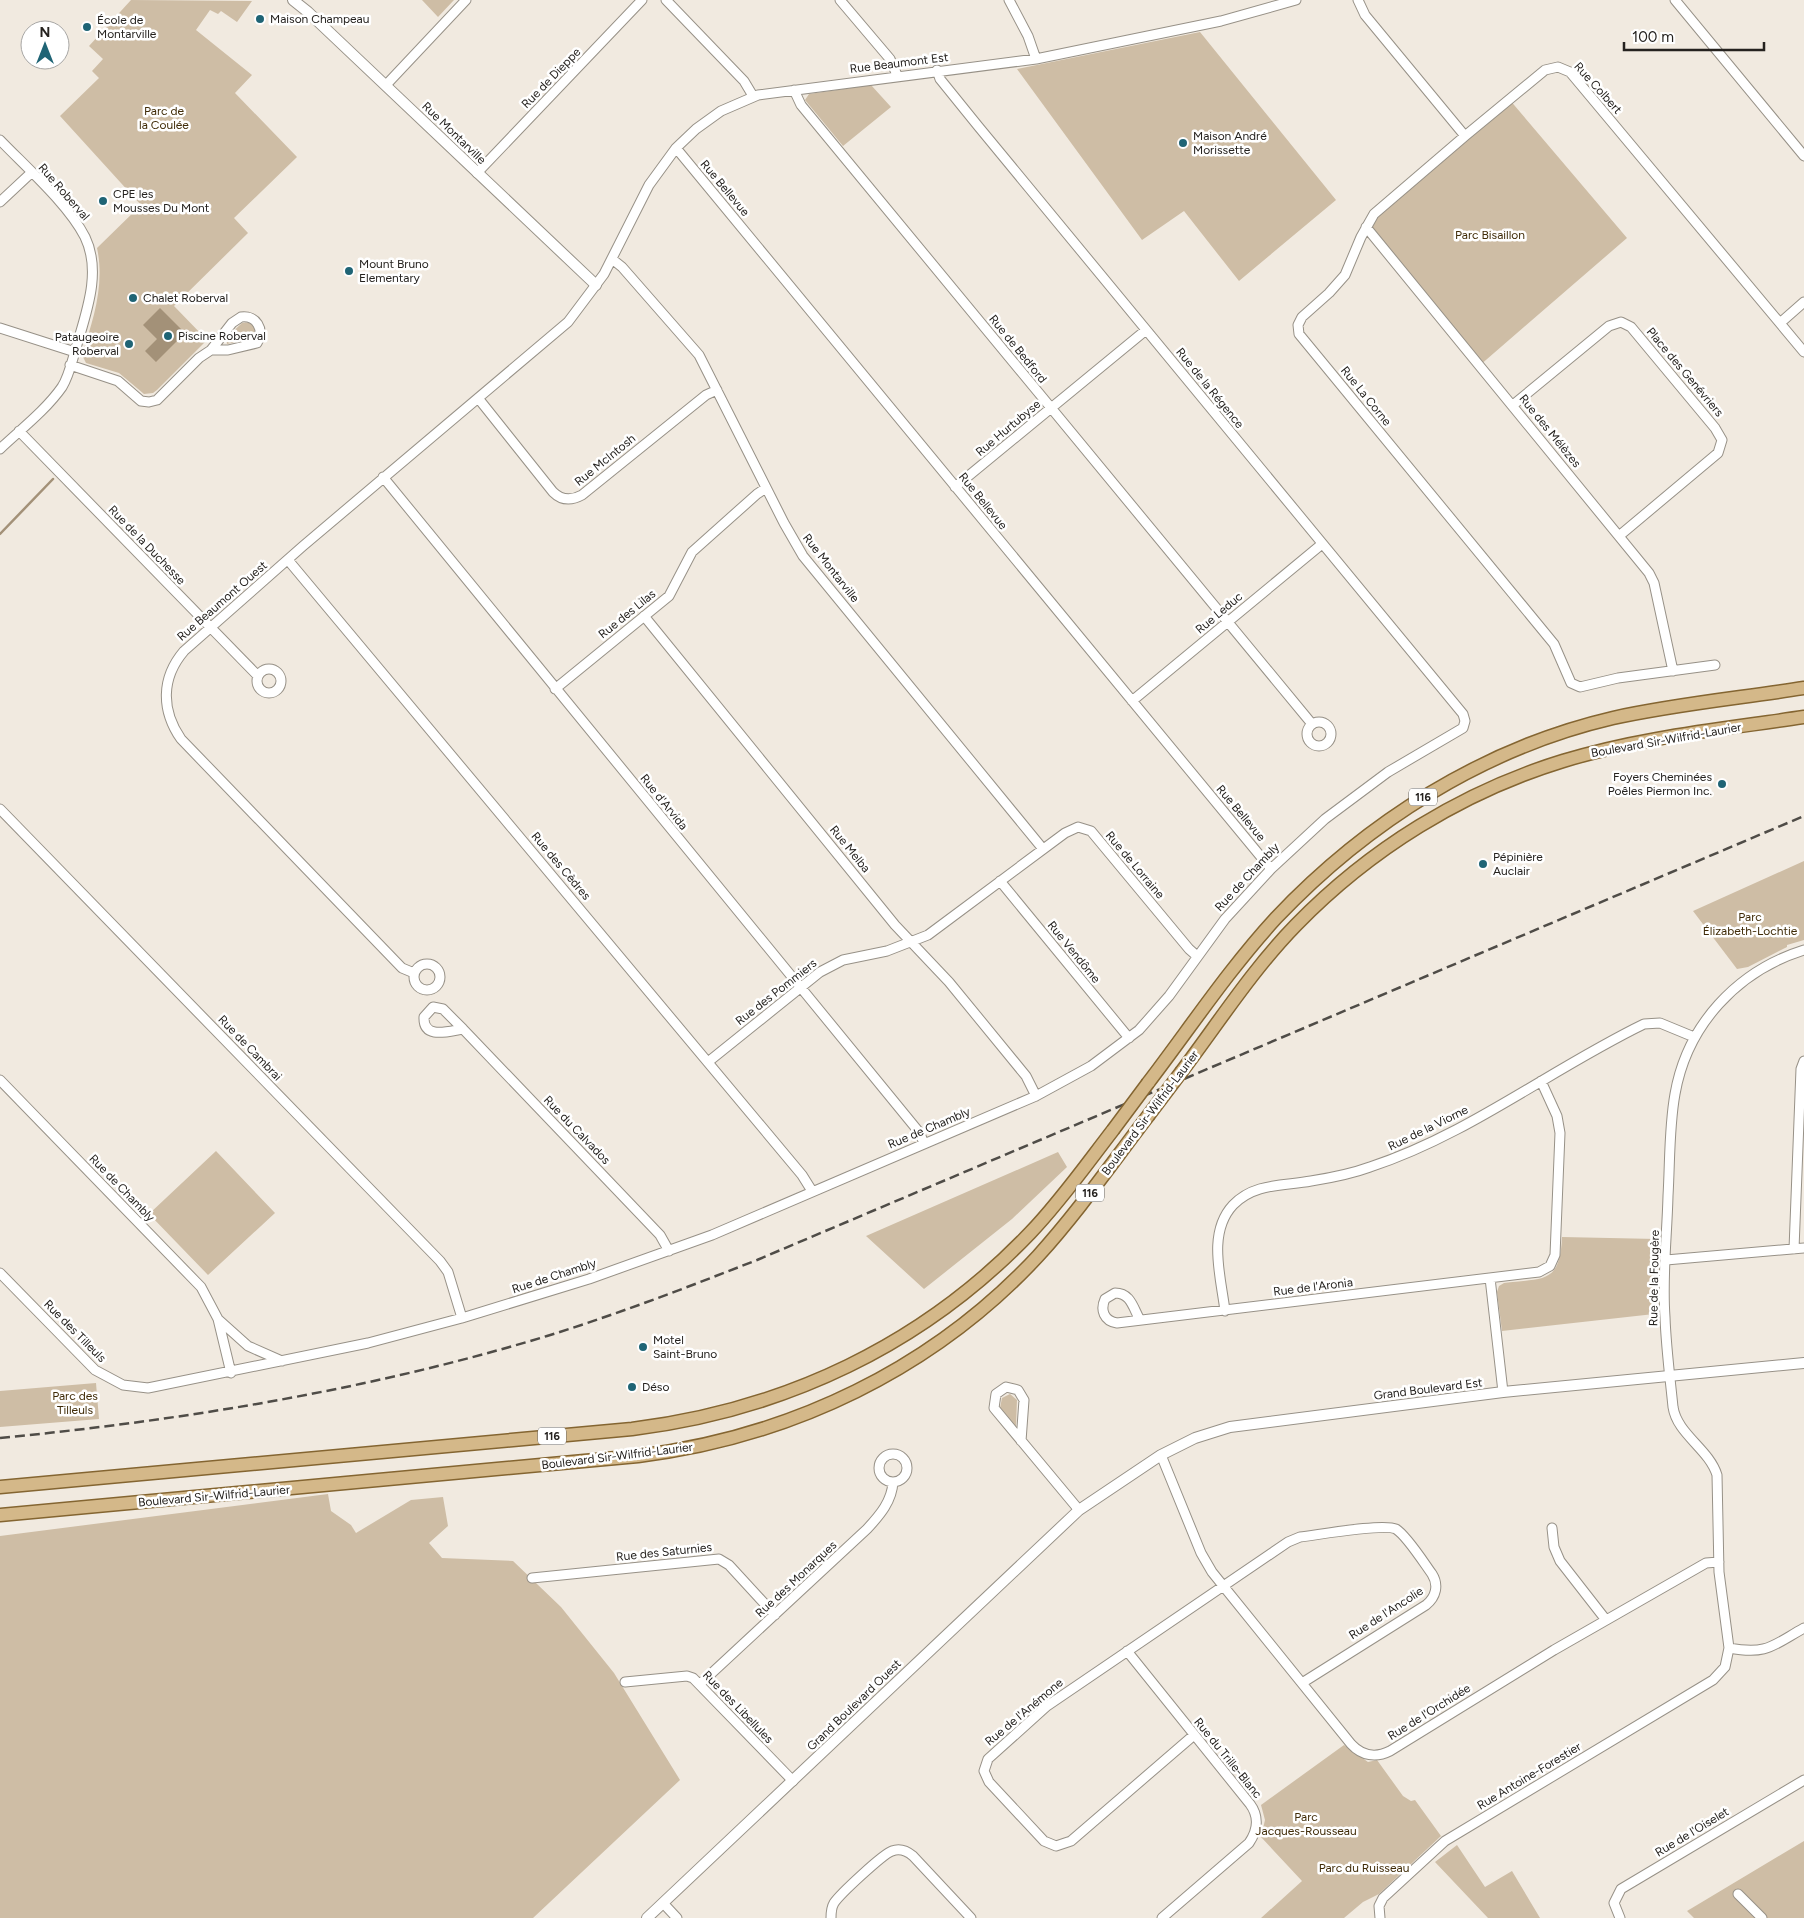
<svg xmlns="http://www.w3.org/2000/svg" width="1804" height="1918" font-family="Figtree,sans-serif">
<style>
.green{fill:#cebda5}
.water{fill:#a39178}
.lines{fill:none;stroke-linecap:round;stroke-linejoin:round}
.stream{stroke:#a39178;stroke-width:2.5}
.minor-casing{stroke:#979187;stroke-width:11}
.tertiary-casing{stroke:#979187;stroke-width:12}
.primary-casing{stroke:#846531;stroke-width:15}
.minor{stroke:#fff;stroke-width:9}
.tertiary{stroke:#fff;stroke-width:10}
.primary{stroke:#d4b889;stroke-width:12}
.rail{stroke:#4f4c47;stroke-width:2.5;stroke-dasharray:10 5;stroke-linecap:butt}
.primary-bridge-casing{stroke:#846531;stroke-width:15;stroke-linecap:butt}
.primary-bridge{stroke:#d4b889;stroke-width:12}
.poi-dot{fill:#1f6475;stroke:#fff;stroke-width:2}
.labels{text-anchor:middle;dominant-baseline:central;stroke-width:5;stroke-linejoin:round;paint-order:stroke}
.shield{fill:#fff;stroke:#666462;stroke-width:1}
.shield-label{font-size:11px;font-weight:bold;fill:#25221f}
.poi-label{font-size:12px;fill:#25221f;stroke:#fff;text-anchor:start}
.street-label{font-size:12px;fill:#25221f;stroke:#fff}
.park-label{font-size:12px;fill:#402c08;stroke:#fff}
</style>
<rect width="100%" height="100%" fill="#f1eae0"/>
<path class="green" d="M131 0 252 1 237 22 221 11 218 14 210 10 196 30 252 75 235 93 297 157 234 218 248 233 174 306 207 340 157 390 153 393 144 394 119 373 86 363 82 355C93 320 105 285 97 248L141 205 60 116 99 78 92 71 103 59 89 46Z
M422 0H454L438 17Z
M1200 32 1336 200 1239 281 1184 211 1142 240 1017 69Z
M871 85 891 107 843 146 805 100 809 94Z
M1509 99 1627 238 1479 366 1366 227Z
M242 323C249 321 253 324 255 330L253 338 227 344 226 338Z
M1804 861V940L1787 945V947L1748 967 1737 969 1693 911Z
M216 1151 275 1213 208 1275 149 1214Z
M1058 1152 1067 1167 1012 1219 924 1289 866 1236Z
M1562 1237 1657 1239 1654 1314 1502 1331 1497 1292 1499 1286 1504 1283C1544 1278 1560 1284 1562 1237Z
M96 1383 99 1419 0 1427V1391Z
M1010 1394 1017 1400 1016 1426 1014 1427 1000 1408 1002 1398Z
M328 1494 331 1511 351 1525 356 1533 411 1500 443 1497 448 1526 429 1543 442 1558 513 1561 561 1607 614 1673 680 1780 533 1918H0V1536Z
M1344 1745 1368 1762 1377 1760 1403 1796 1411 1801 1415 1800 1441 1836 1379 1894 1363 1902 1344 1918H1261L1302 1881 1261 1837 1265 1820 1261 1805Z
M1804 1841V1918H1694L1687 1911Z
M1457 1845 1485 1887 1512 1871 1540 1918H1488L1435 1862Z"/>
<path class="water" d="M160 308 185 333 156 362 145 351 157 339 143 325Z"/>
<g class="lines">
<path class="stream" d="M0 534 53 479"/>
<g class="minor-casing">
<path id="minor" d="M666 0 744 81 753 96
M840 0 890 59 897 75
M1009 0 1028 36 1036 59
M1358 0 1365 15 1465 136 1545 70 1558 67 1570 72 1804 352
M1675 0 1804 156
M386 85 466 0
M794 90 801 105 1312 724
M1465 136 1374 214 1361 237 1345 275 1329 293 1302 317 1298 325 1299 334 1554 644 1571 683 1580 687 1618 678 1715 665
M0 140C26 167 68 204 85 237 102 272 86 313 76 348 72 361 69 376 62 387 46 410 20 430 0 449
M676 148 1271 869
M477 173 642 0
M0 202 31 173
M1366 227 1649 573 1654 583 1673 671
M612 259 622 267 699 355 784 523 803 556 1043 849
M241 317C256 315 265 329 257 343L228 350H211L232 323Z
M1780 323 1804 302
M0 328 75 352
M70 365 118 381 141 401 149 402 157 400 199 358 211 350
M478 398 553 492C561 500 571 501 582 495L706 395 717 390
M1513 405 1609 326 1621 322 1631 327 1715 428 1722 440 1718 453 1619 536
M19 431 258 676
M383 477 919 1132 924 1143
M955 487 1146 330
M288 560 802 1175 812 1191
M644 616 895 925 949 982 1026 1076 1036 1096
M257 681a12 12 0 1 1 24 0a12 12 0 1 1-24 0Z
M555 689 669 596 692 552 757 494 766 488
M1132 701 1322 544
M1307 734a12 12 0 1 1 24 0a12 12 0 1 1-24 0Z
M0 809 440 1261 448 1272 462 1318
M1000 881 1129 1038
M414 977a13 13 0 1 1 26 0a13 13 0 1 1-26 0Z
M414 973 402 968 181 739C161 710 161 678 184 651L303 546 568 322 604 274 649 185 676 148 696 129 721 111 758 95 1036 59 1221 21 1296 0
M433 1007 443 1009 463 1029C449 1031 423 1040 424 1017Z
M463 1029 660 1235 669 1251
M708 1062 820 972 843 960 887 951 928 935 1065 833 1078 827 1091 831 1189 949 1197 956
M0 1080 201 1287 218 1319 231 1373
M1794 1249 1801 1069 1804 1061
M1666 1260 1804 1248
M0 1273 95 1370 123 1385 148 1388 368 1343 462 1318 589 1279 712 1235 1036 1096 1091 1066 1139 1030 1169 996 1225 919 1271 869 1325 819 1388 772 1463 728 1465 721 1463 714 978 126 940 79 937 70
M1490 1278 1503 1392
M1225 1311C1221 1277 1207 1233 1233 1205 1254 1183 1283 1186 1311 1181 1330 1178 1351 1174 1370 1167 1468 1135 1551 1069 1644 1024L1660 1023 1694 1037
M219 1320 248 1346 282 1361
M1140 1320C1133 1308 1131 1293 1115 1293L1105 1299C1100 1310 1104 1321 1117 1323L1539 1272 1550 1266 1555 1255 1560 1133 1557 1116 1541 1081
M1021 1441 1024 1400 1018 1390 1006 1387 996 1394 994 1408 1079 1510
M879 1468a14 14 0 1 1 28 0a14 14 0 1 1-28 0Z
M1161 1455 1201 1553 1212 1572 1351 1744C1362 1756 1376 1758 1390 1751L1554 1650 1706 1563 1719 1562
M1552 1528 1554 1547 1560 1561 1606 1620
M532 1578 719 1559 729 1565 775 1615
M1729 1648C1767 1655 1772 1646 1804 1628
M1127 1651 1250 1804C1259 1816 1258 1830 1249 1843L1162 1918
M625 1682 687 1676 693 1678 793 1781
M700 1684 867 1529C880 1515 892 1501 893 1482
M1194 1735 1071 1841 1056 1846 1044 1841 989 1782 984 1771 988 1759 1047 1706 1288 1542 1300 1537C1318 1535 1383 1523 1396 1529 1407 1536 1424 1563 1432 1574 1439 1585 1436 1597 1426 1605L1302 1683
M1738 1894 1762 1918
M663 1903 677 1918
M831 1918C831 1913 831 1908 834 1903 840 1894 883 1854 892 1851 900 1848 907 1851 913 1856L971 1918
M1380 1918 1379 1906 1383 1898 1445 1841 1713 1680 1725 1667 1729 1648 1719 1572 1717 1475C1709 1449 1677 1434 1673 1407 1670 1377 1666 1347 1665 1317 1662 1277 1667 1236 1668 1196 1670 1162 1669 1127 1675 1094 1687 1025 1737 971 1804 950
M1620 1918 1614 1903 1621 1889 1804 1780"/>
</g>
<g class="tertiary-casing">
<path id="tertiary" d="M293 0 308 12 596 285
M647 1918 1079 1510 1161 1455 1195 1438 1230 1427 1503 1392 1804 1363"/>
</g>
<g class="primary-casing">
<path id="primary" d="M1182 1071C1219 1022 1253 969 1296 925 1370 849 1462 792 1563 761 1641 737 1724 729 1804 717
M1148 1083C1190 1028 1229 969 1276 918 1367 822 1484 748 1613 718 1676 704 1741 698 1804 688
M0 1487 632 1429C785 1410 923 1345 1030 1233 1060 1202 1086 1165 1113 1130
M0 1515 638 1456C791 1437 933 1369 1038 1256 1078 1212 1112 1163 1148 1116"/>
</g>
<use href="#minor" class="minor"/>
<use href="#tertiary" class="tertiary"/>
<use href="#primary" class="primary"/>
<path class="rail" d="M0 1438C185 1420 369 1390 547 1336 618 1314 688 1287 757 1260L1804 816"/>
<g class="primary-bridge-casing">
<path id="primary-bridge" d="M1148 1116 1182 1071
M1113 1130 1148 1083"/>
</g>
<use href="#primary-bridge" class="primary-bridge"/>
</g>
<g class="poi-dot">
<circle cx="260" cy="19" r="5"/>
<circle cx="87" cy="27" r="5"/>
<circle cx="1183" cy="143" r="5"/>
<circle cx="103" cy="201" r="5"/>
<circle cx="349" cy="271" r="5"/>
<circle cx="133" cy="298" r="5"/>
<circle cx="168" cy="336" r="5"/>
<circle cx="129" cy="344" r="5"/>
<circle cx="1722" cy="784" r="5"/>
<circle cx="1483" cy="864" r="5"/>
<circle cx="643" cy="1347" r="5"/>
<circle cx="632" cy="1387" r="5"/>
</g>
<g class="labels">
<g class="shield">
<rect x="1409" y="788.5" width="28" height="17" rx="4"/>
<rect x="1076" y="1184.5" width="28" height="17" rx="4"/>
<rect x="538" y="1427.5" width="28" height="17" rx="4"/>
</g>
<g class="shield-label">
<text x="1423" y="797">116</text>
<text x="1090" y="1193">116</text>
<text x="552" y="1436">116</text>
</g>
<g class="poi-label">
<text x="270" y="19">Maison Champeau</text>
<text x="97" y="20">École de<tspan x="97" dy="14">Montarville</tspan></text>
<text x="1193" y="136">Maison André<tspan x="1193" dy="14">Morissette</tspan></text>
<text x="113" y="194">CPE les<tspan x="113" dy="14">Mousses Du Mont</tspan></text>
<text x="359" y="264">Mount Bruno<tspan x="359" dy="14">Elementary</tspan></text>
<text x="143" y="298">Chalet Roberval</text>
<text x="178" y="336">Piscine Roberval</text>
<text x="119" y="337" text-anchor="end">Pataugeoire<tspan x="119" dy="14">Roberval</tspan></text>
<text x="1712" y="777" text-anchor="end">Foyers Cheminées<tspan x="1712" dy="14">Poêles Piermon Inc.</tspan></text>
<text x="1493" y="857">Pépinière<tspan x="1493" dy="14">Auclair</tspan></text>
<text x="653" y="1340">Motel<tspan x="653" dy="14">Saint-Bruno</tspan></text>
<text x="642" y="1387">Déso</text>
</g>
<g class="street-label">
<text transform="translate(899 63) rotate(-7)">Rue Beaumont Est</text>
<text transform="translate(551 78) rotate(-46)">Rue de Dieppe</text>
<text transform="translate(1598 88) rotate(48)">Rue Colbert</text>
<text transform="translate(454 133) rotate(44)">Rue Montarville</text>
<text transform="translate(725 188) rotate(50)">Rue Bellevue</text>
<text transform="translate(64 192) rotate(49)">Rue Roberval</text>
<text transform="translate(1018 349) rotate(51)">Rue de Bedford</text>
<text transform="translate(1685 372) rotate(50)">Place des Genévriers</text>
<text transform="translate(1210 388) rotate(51)">Rue de la Régence</text>
<text transform="translate(1366 396) rotate(51)">Rue La Corne</text>
<text transform="translate(1008 428) rotate(-40)">Rue Hurtubyse</text>
<text transform="translate(1550 431) rotate(51)">Rue des Mélèzes</text>
<text transform="translate(605 460) rotate(-39)">Rue McIntosh</text>
<text transform="translate(983 501) rotate(51)">Rue Bellevue</text>
<text transform="translate(147 545) rotate(46)">Rue de la Duchesse</text>
<text transform="translate(831 568) rotate(52)">Rue Montarville</text>
<text transform="translate(222 601) rotate(-41)">Rue Beaumont Ouest</text>
<text transform="translate(1219 613) rotate(-40)">Rue Leduc</text>
<text transform="translate(627 614) rotate(-39)">Rue des Lilas</text>
<text transform="translate(1666 740) rotate(-10)">Boulevard Sir-Wilfrid-Laurier</text>
<text transform="translate(664 802) rotate(51)">Rue d'Arvida</text>
<text transform="translate(1241 813) rotate(50)">Rue Bellevue</text>
<text transform="translate(850 849) rotate(51)">Rue Melba</text>
<text transform="translate(1135 865) rotate(50)">Rue de Lorraine</text>
<text transform="translate(561 866) rotate(50)">Rue des Cèdres</text>
<text transform="translate(1247 877) rotate(-47)">Rue de Chambly</text>
<text transform="translate(1074 952) rotate(51)">Rue Vendôme</text>
<text transform="translate(776 992) rotate(-38)">Rue des Pommiers</text>
<text transform="translate(250 1048) rotate(46)">Rue de Cambrai</text>
<text transform="translate(1150 1113) rotate(-53)">Boulevard Sir-Wilfrid-Laurier</text>
<text transform="translate(929 1128) rotate(-23)">Rue de Chambly</text>
<text transform="translate(1428 1128) rotate(-26)">Rue de la Viorne</text>
<text transform="translate(577 1130) rotate(46)">Rue du Calvados</text>
<text transform="translate(122 1188) rotate(46)">Rue de Chambly</text>
<text transform="translate(554 1276) rotate(-18)">Rue de Chambly</text>
<text transform="translate(1654 1278) rotate(-89)">Rue de la Fougère</text>
<text transform="translate(1313 1287) rotate(-7)">Rue de l'Aronia</text>
<text transform="translate(75 1331) rotate(45)">Rue des Tilleuls</text>
<text transform="translate(1428 1389) rotate(-7)">Grand Boulevard Est</text>
<text transform="translate(617 1456) rotate(-7)">Boulevard Sir-Wilfrid-Laurier</text>
<text transform="translate(214 1496) rotate(-5)">Boulevard Sir-Wilfrid-Laurier</text>
<text transform="translate(664 1552) rotate(-6)">Rue des Saturnies</text>
<text transform="translate(796 1579) rotate(-43)">Rue des Monarques</text>
<text transform="translate(1386 1613) rotate(-33)">Rue de l'Ancolie</text>
<text transform="translate(854 1705) rotate(-44)">Grand Boulevard Ouest</text>
<text transform="translate(738 1707) rotate(46)">Rue des Libellules</text>
<text transform="translate(1024 1712) rotate(-40)">Rue de l'Anémone</text>
<text transform="translate(1429 1712) rotate(-32)">Rue de l'Orchidée</text>
<text transform="translate(1228 1758) rotate(51)">Rue du Trille-Blanc</text>
<text transform="translate(1529 1776) rotate(-31)">Rue Antoine-Forestier</text>
<text transform="translate(1692 1832) rotate(-31)">Rue de l'Oiselet</text>
</g>
<g class="park-label">
<text x="164" y="111">Parc de<tspan x="164" dy="14">la Coulée</tspan></text>
<text x="1490" y="235">Parc Bisaillon</text>
<text x="1750" y="917">Parc<tspan x="1750" dy="14">Élizabeth-Lochtie</tspan></text>
<text x="75" y="1396">Parc des<tspan x="75" dy="14">Tilleuls</tspan></text>
<text x="1306" y="1817">Parc<tspan x="1306" dy="14">Jacques-Rousseau</tspan></text>
<text x="1364" y="1868">Parc du Ruisseau</text>
</g>
</g>
<g transform="translate(45 45)"><circle r="24" fill="#ffffff" stroke="#a8a7a5"/>
<path d="M0-4L9 19L0 12L-9 19Z" fill="#1f6475"/>
<text y="-8" font-size="14" font-weight="bold" text-anchor="middle" fill="#25221f">N</text>
</g>
<path d="M1624 42v8h140v-8" fill="none" stroke="#25221f" stroke-width="2.5"/>
<text x="1632" y="42" font-size="15" fill="#25221f" stroke="#ffffff" stroke-width="4" paint-order="stroke">100 m</text>
</svg>
